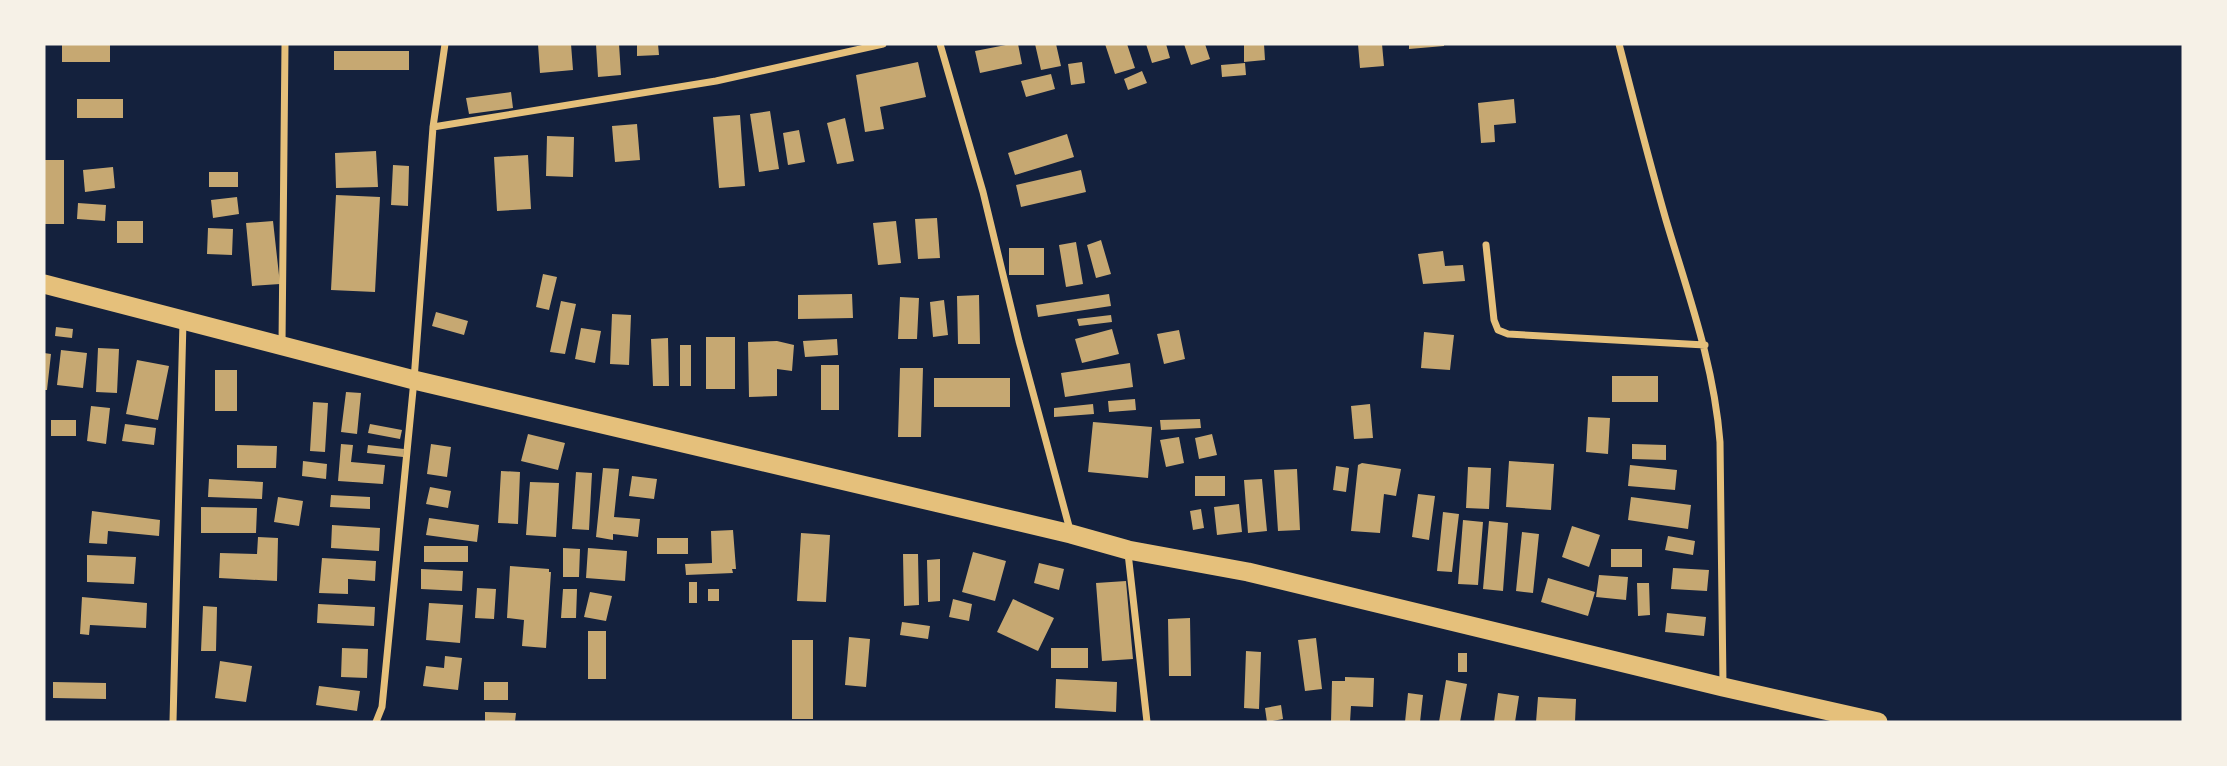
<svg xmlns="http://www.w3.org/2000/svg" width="2227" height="766" font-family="Quicksand,sans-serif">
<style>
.building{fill:#c6a872}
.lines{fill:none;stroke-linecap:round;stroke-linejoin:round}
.minor{stroke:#e5c07b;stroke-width:7}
.trunk{stroke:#e5c07b;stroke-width:19}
</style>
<rect width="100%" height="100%" fill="#14213d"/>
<path class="building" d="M62 44H110V62H62Z
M538 44H571L573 70 540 73Z
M596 44H619L621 75 598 77Z
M637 44H658L659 55 637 56Z
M1011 44H1018L1022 64 980 73 975 51Z
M1035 44H1056L1061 66 1041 70Z
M1105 44H1127L1135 68 1115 74Z
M1146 44H1166L1170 58 1152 63Z
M1184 44H1205L1210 59 1191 65Z
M1244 44H1264L1265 60 1244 62Z
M1358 44H1382L1384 66 1360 68Z
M1409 44H1444V46L1409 49Z
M334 51H409V70H334Z
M918 62 926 97 880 107 884 129 865 132 856 75Z
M1082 62 1085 83 1071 85 1068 64Z
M1245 63 1246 75 1222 77 1221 65Z
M1142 71 1147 83 1128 90 1124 79Z
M1051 74 1055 89 1026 97 1021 81Z
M511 92 513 108 469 114 466 98Z
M77 99H123V118H77Z
M1514 99 1516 123 1494 125 1495 142 1481 143 1478 103Z
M770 111 779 169 759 172 750 114Z
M740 115 745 186 719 188 713 117Z
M845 118 854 161 837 164 827 123Z
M637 124 640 160 615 162 612 126Z
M799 130 805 162 788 165 783 133Z
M1067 134 1074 157 1015 175 1008 153Z
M547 136 574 137 573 177 546 176Z
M376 151 378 187 336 188 335 153Z
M528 155 531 209 497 211 494 157Z
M44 160H64V224H44Z
M393 165 409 166 408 206 391 205Z
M113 167 115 188 85 192 83 170Z
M1081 170 1086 192 1021 207 1016 185Z
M209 172H238V187H209Z
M336 195 380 197 375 292 331 290Z
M237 197 239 214 213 218 211 200Z
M78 203 106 205 105 221 77 219Z
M937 218 940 258 918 259 915 219Z
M117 221H143V243H117Z
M273 221 280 284 252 286 246 223Z
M896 221 901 263 878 265 873 223Z
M208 228 233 229 232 255 207 254Z
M1101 240 1111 274 1096 278 1087 245Z
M1076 242 1083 284 1066 287 1059 245Z
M1009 248H1044V275H1009Z
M1443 251 1445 266 1463 265 1465 281 1423 284 1418 254Z
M543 274 557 277 549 310 536 307Z
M852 294 853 318 798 319V295Z
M1109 294 1111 306 1038 317 1036 305Z
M979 295 980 344H958L957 296Z
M900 297 919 298 917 339H898Z
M944 300 948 335 933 337 930 302Z
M561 301 576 304 565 354 550 352Z
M436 312 468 321 464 335 432 326Z
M612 314 631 315 629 365 610 364Z
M1111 315 1112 322 1079 326 1077 319Z
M56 327 73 329 72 338 55 336Z
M581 328 601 331 595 363 575 359Z
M1112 329 1119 354 1082 363 1075 339Z
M1179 330 1185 359 1164 364 1157 334Z
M1424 332 1454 335 1450 370 1421 368Z
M706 337H735V389H706Z
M668 338 669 386H653L651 339Z
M837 339 838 355 805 357 803 341Z
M777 341 794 345 792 371 777 369V396L749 397 748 342Z
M680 345H691V386H680Z
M98 348 119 349 117 393 96 392Z
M61 350 87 353 83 388 57 385Z
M44 353 51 354 47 390H44Z
M137 360 169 366 158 420 126 414Z
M1130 363 1133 387 1065 397 1061 373Z
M821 365H839V410H821Z
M900 368H923L921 437H898Z
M215 370H237V411H215Z
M1612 376H1658V402H1612Z
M934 378H1010V407H934Z
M346 392 361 393 357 434 341 432Z
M1135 399 1136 410 1109 412 1108 401Z
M313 402 328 403 325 452 310 451Z
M1093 404 1094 414 1054 417V408Z
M1370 404 1373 438 1354 439 1351 406Z
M91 406 110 408 106 444 87 441Z
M1588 417 1610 418 1608 454 1586 452Z
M1200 419 1201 428 1161 430 1160 420Z
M51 420H76V436H51Z
M1093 422 1152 427 1148 478 1088 472Z
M125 424 156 428 154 445 122 441Z
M370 424 402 430 400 439 368 433Z
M528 434 565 443 558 470 521 461Z
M1212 434 1217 455 1199 459 1195 438Z
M1179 437 1184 463 1166 467 1160 440Z
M341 444 353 445 351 462 385 465 383 484 338 481Z
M431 444 451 447 447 477 427 474Z
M1632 444 1666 445V460L1632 459Z
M237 445 277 446 276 468H237Z
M368 445 404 449 403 457 367 453Z
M303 461 327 464 326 479 302 476Z
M1509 461 1554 464 1551 510 1506 507Z
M1362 463 1401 469 1396 496 1384 494 1380 533 1351 531 1358 465Z
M1630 465 1677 470 1675 490 1628 486Z
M1336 466 1349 468 1346 492 1333 490Z
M1468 467 1491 468 1489 509 1466 508Z
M603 468 619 469 614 517 640 519 638 537 613 534V540L596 537Z
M1297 469 1300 530 1278 531 1274 470Z
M501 471 520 472 518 524 498 523Z
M576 472 592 473 589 530 572 529Z
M632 476 657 479 654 499 629 496Z
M1195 476H1225V496H1195Z
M209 479 263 482 262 499 208 497Z
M1262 479 1267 531 1248 533 1244 480Z
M530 482 559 483 556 537 526 535Z
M430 487 451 491 448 508 426 504Z
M1418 494 1435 496 1429 540 1412 537Z
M331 495 370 497V509L330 507Z
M278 497 303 501 299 526 274 522Z
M1631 497 1691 505 1688 529 1628 520Z
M1239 504 1242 532 1217 535 1214 507Z
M201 507 257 508 256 533H201Z
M1201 509 1204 528 1193 530 1190 511Z
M92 511 160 520 159 536 108 531 107 544 89 543Z
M1443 512 1459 514 1452 572 1437 571Z
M429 518 479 525 477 542 426 535Z
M1463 520 1483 522 1478 585 1458 584Z
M1489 521 1508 523 1503 591 1483 589Z
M332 525 380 528 379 551 331 548Z
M1572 526 1600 535 1589 567 1562 557Z
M733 530 736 569H732L733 573 686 575 685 564 712 563 711 531Z
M1522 532 1539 534 1533 593 1516 591Z
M801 533 830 535 826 602 797 601Z
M1668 536 1695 541 1693 555 1665 550Z
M258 537 278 538 277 581 219 578 220 553 257 554Z
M657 538H688V554H657Z
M424 546H468V562H424Z
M563 548 580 549 579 577H563Z
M588 548 627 551 625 581 586 578Z
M1611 549H1642V567H1611Z
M973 552 1006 561 995 601 962 592Z
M903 554H918L919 605 904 606Z
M87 555 136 557 134 584 87 582Z
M322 558 376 561 375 581 348 579V594L319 593Z
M940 559V601L928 602 927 560Z
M1039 563 1064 569 1059 590 1034 583Z
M510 566 549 569V572H551L546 648 522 646 524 620 507 618Z
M1673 568 1709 570 1707 591 1671 589Z
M421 569 463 571 462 591 421 589Z
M1599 575 1628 577 1626 600 1596 597Z
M1548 578 1595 592 1588 616 1541 602Z
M1126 581 1133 659 1102 661 1096 583Z
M689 582H697V603H689Z
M1637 583H1649L1650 615 1638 616Z
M477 588 496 589 494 619 475 618Z
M563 589H577L576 618H561Z
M708 589H719V601H708Z
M590 592 612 596 606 621 584 617Z
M82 597 147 603 146 628 90 625 89 635 80 634Z
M953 599 972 604 969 621 949 617Z
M1013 599 1054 618 1038 651 997 632Z
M429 603 463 605 460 643 426 640Z
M318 604 375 607 374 626 317 623Z
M203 606 217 607 216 651H201Z
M1667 613 1706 617 1704 636 1665 632Z
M1190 618 1191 676H1169L1168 619Z
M902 622 930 626 928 639 900 635Z
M588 631H606V679H588Z
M849 637 870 639 866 687 845 685Z
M1316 638 1322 689 1305 691 1298 640Z
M792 640H813V719H792Z
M342 648 368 649 367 678 341 677Z
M1051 648H1088V668H1051Z
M1246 651 1261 652 1259 709 1244 708Z
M1458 653H1467V672H1458Z
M445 656 462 658 458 690 423 686 426 666 444 668Z
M220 661 252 666 246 702 215 698Z
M1345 677 1374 678 1373 707 1351 706 1350 722H1331L1332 681H1345Z
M1056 679 1117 682 1116 712 1055 708Z
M1446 680 1467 684 1460 722H1439Z
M53 682 106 683V699L53 698Z
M484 682H508V700H484Z
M319 686 360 691 357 711 316 705Z
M1408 693 1423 695 1420 722H1405Z
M1498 693 1519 696 1515 722H1494Z
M1538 697 1576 699 1575 722H1536Z
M1281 705 1283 719 1267 722 1265 708Z
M485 712 516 713 515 722H485Z"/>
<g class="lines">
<path class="minor" d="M940 44 983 192 1019 341 1070 530
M1619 44C1634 102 1649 161 1666 220 1688 294 1714 364 1720 442L1723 684
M433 127 716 81 883 44
M1486 245 1494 320 1498 330 1508 334 1705 345
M282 344 285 44
M1128 553 1147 722
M173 722 183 321
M376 722 382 707 414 380 433 127 445 44"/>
<path class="trunk" d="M44 284 414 380 1071 534 1128 550 1248 572 1723 687 1878 722"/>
</g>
<rect width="2227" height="766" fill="none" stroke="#f6f1e7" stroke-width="91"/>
</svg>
